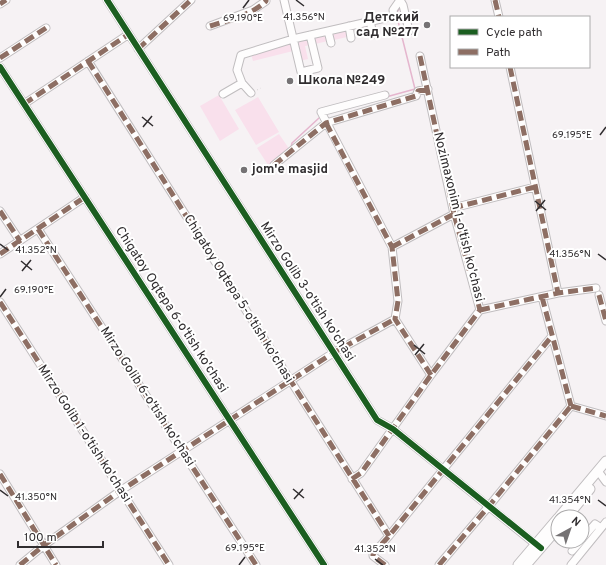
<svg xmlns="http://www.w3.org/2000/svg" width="606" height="565" font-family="Overpass,sans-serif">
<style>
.green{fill:#f9e0ec}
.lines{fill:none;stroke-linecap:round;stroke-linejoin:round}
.stream{stroke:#e5b6ce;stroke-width:1.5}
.minor-casing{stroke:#c0bdbf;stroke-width:9}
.major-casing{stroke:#c0bdbf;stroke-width:11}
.path{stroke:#d4d2d3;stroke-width:1;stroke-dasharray:1 3;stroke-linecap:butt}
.minor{stroke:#fefdfd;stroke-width:7}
.major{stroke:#fefdfd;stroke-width:9}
.quiet{stroke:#8d6e63;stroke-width:5;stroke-dasharray:10 5;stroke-linecap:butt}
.cycleway-casing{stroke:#fff;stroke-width:8}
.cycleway{stroke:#1b5e20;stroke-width:6}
.ticks{fill:none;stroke:#302d2f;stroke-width:1.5}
.poi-dot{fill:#757274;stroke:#fff;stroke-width:1.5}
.labels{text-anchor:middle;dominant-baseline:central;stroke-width:4;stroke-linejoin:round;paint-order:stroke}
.poi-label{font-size:13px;font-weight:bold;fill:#302d2f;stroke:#fff;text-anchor:start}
.street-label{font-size:13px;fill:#302d2f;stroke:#fff}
.ticks-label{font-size:10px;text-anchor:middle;fill:#302d2f;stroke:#fff;stroke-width:4;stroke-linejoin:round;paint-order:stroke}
</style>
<rect width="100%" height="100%" fill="#f6f2f4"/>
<path class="green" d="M367 24 369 32 356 35 354 27Z
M346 29 347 37 334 40 332 32Z
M326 33 328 41 315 44 313 36Z
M309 38 311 45 305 46 308 59 300 61 295 41Z
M291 42 293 51 253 61 251 54Z
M219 95 239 129 220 141 200 106Z
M258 97 279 132 256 145 235 110Z
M279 134 290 150 268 165 257 148Z"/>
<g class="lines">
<path class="stream" d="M396 13 400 8
M386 97 415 89 397 17
M291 148 292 143 319 118"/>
<g class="minor-casing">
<path id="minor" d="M107 0 377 420 393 429 539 547
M284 0 301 72 318 68 310 35
M400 0 403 5 409 31
M495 0 499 17
M0 4 6 0
M370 21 373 34
M210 26 253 10 266 1
M349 26 351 38
M328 31 331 43
M138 49 191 0
M420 56 454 214 480 310
M0 58 46 28
M88 61 389 536
M0 67 324 565
M510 67 558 293
M242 83 251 93
M223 94 242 83 237 70 241 55 293 39 394 16 393 10 400 0
M385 95 321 112 392 247 398 301 395 319 431 375
M24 104 129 34
M274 165 326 123 416 96 418 91 428 89
M453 208 535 187
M0 211 20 241
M38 229 256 565
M392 247 454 214
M0 254 85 197
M599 295 606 321
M542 297 571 406
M0 302 169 565
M480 310 558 293 596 288
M571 406 606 416
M598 471 606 482
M0 474 56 565
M352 479 361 473 431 375 480 310
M582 539 595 524 601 528
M572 551 581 541
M20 565 43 546 120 491 182 451 333 353 395 319
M385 565 373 556V554L389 536 552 336
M439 565 489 506 571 406
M571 565 606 522"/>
</g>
<g class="major-casing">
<path id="major" d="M559 517 606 461
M567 517 590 489
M518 565 558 518
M526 565 558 528"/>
</g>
<path class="path" d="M257 90 261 88"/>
<use href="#minor" class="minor"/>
<use href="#major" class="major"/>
<path class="quiet" d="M495 0 499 17
M0 4 6 0
M210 26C229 20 252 15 266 1V0
M138 49 191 0
M420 56 454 214 480 310
M0 58 46 28
M88 61 389 536
M510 67 558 293
M24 104 129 34
M326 123 392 247 398 301 395 319 431 375
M274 165 326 123 416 96 418 91 428 89
M453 208 535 187
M0 211 20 241
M38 229 256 565
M392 247 454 214
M0 254 85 197
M599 295 606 321
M542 297 571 406
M0 302 169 565
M480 310 558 293 596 288
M571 406 606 416
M0 474 56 565
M352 479 361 473 431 375 480 310
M20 565 43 546 120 491 182 451 333 353 395 319
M385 565 373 556V554L389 536 552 336
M439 565 489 506 571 406"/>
<g class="cycleway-casing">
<path id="cycleway" d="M107 0 377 420 393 429 541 548
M0 67 324 565"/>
</g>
<use href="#cycleway" class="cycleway"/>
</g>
<path class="ticks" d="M296 0 304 6M243 8 249 0M142 117 153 126M143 127 152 116M600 135 606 127M535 201 546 210M536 211 545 200M0 244 8 250M598 254 606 260M21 261 32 270M22 271 31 260M0 297 6 289M414 345 425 354M415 355 424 344M293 489 304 498M0 490 8 496M294 499 303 489M598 500 606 506M375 559 383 565M239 565 245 557"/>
<g class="poi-dot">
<circle cx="427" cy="25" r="4"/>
<circle cx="290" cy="81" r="4"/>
<circle cx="244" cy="170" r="4"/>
</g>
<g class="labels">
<g class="poi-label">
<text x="419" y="18" text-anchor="end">Детский<tspan x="419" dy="15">сад №277</tspan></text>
<text x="298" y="81">Школа №249</text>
<text x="252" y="170">jom'e masjid</text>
</g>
<g class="street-label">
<text transform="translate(458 217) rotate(76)">Nozimaxonim 1-o'tish ko'chasi</text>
<text transform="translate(307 292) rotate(57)">Mirzo Golib 3-o'tish ko'chasi</text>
<text transform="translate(238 299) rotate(58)">Chigatoy Oqtepa 5-o'tish ko'chasi</text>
<text transform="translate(171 310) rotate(57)">Chigatoy Oqtepa 6-o'tish ko'chasi</text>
<text transform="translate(147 397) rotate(57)">Mirzo Golib 6-o'tish ko'chasi</text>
<text transform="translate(84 434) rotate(57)">Mirzo Golib 1-o'tish ko'chasi</text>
</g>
</g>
<g class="ticks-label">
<text x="304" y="20">41.356°N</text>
<text x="243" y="21">69.190°E</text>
<text x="572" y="138">69.195°E</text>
<text x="36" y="253">41.352°N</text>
<text x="570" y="257">41.356°N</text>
<text x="34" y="293">69.190°E</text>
<text x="36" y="500">41.350°N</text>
<text x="570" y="503">41.354°N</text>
<text x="245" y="551">69.195°E</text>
<text x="375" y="552">41.352°N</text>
</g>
<rect x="450" y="16" width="140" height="52" fill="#ffffff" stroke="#acabac"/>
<rect x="458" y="29" width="20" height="6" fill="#1b5e20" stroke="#acabac"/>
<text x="486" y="36" font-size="12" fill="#302d2f">Cycle path</text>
<rect x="458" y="49" width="20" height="6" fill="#8d6e63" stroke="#acabac"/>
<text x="486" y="56" font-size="12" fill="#302d2f">Path</text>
<g transform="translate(570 529) rotate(40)"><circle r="19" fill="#ffffff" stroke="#acabac"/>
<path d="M0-3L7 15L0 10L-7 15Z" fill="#757274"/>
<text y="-6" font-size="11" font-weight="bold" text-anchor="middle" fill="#302d2f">N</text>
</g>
<path d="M18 541v6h85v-6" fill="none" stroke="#302d2f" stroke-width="2"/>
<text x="24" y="541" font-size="12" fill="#302d2f" stroke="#ffffff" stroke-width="3" paint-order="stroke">100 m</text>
</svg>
